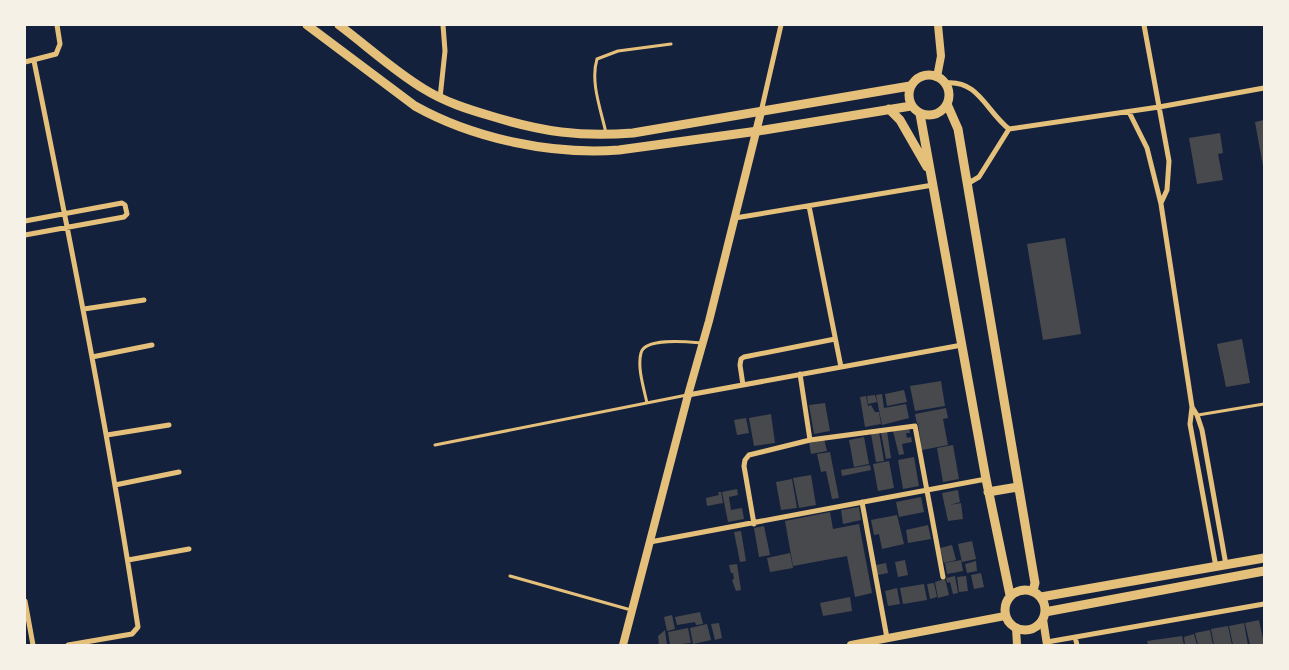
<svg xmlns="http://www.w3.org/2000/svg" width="1289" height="670" font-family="Mulish,sans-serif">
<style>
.building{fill:#48494c}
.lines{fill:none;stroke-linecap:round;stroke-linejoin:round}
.service{stroke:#e5c07b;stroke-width:3}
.minor{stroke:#e5c07b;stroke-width:5}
.tertiary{stroke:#e5c07b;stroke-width:8}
.secondary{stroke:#e5c07b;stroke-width:9}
</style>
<rect width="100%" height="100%" fill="#14213d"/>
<path class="building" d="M1264 120V166H1263L1255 122Z
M1220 133 1223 153 1218 154 1223 180 1197 184 1189 138Z
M1065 238 1081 334 1043 340 1027 244Z
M1242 339 1250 383 1226 387 1217 344Z
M941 381 945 406 915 411 910 386Z
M904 390 907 402 887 406 885 394Z
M882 394 884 408 906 404 909 418 882 425 876 395Z
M875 395 877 402 868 404 867 396Z
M866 396 868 406 871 405 875 412H879L881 424 865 427 860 397Z
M825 403 830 431 814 434 809 405Z
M946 408 948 418 943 419 948 445 922 450 918 424 923 423 917 424 915 414Z
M771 414 775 443 754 446 749 418Z
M746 418 749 433 737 435 734 420Z
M909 428 910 433H906L907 438 911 437 912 442 902 444 904 454 899 455 893 431Z
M887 431 891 458 886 459 881 433Z
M879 432 884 461 876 462 871 434Z
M864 437 869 464 854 467 849 440Z
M824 439 827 451 811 454 809 442Z
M953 445 959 479 943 482 937 448Z
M830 452 839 498 832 499 826 471 821 472 817 454Z
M914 457 919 486 903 489 898 460Z
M889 461 894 488 878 491 873 464Z
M870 465 871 470 842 476 841 470Z
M811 475 816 505 799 508 793 478Z
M792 479 797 508 781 510 776 482Z
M737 489 738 495 729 497 731 510 742 508 744 519 728 522 722 492Z
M958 490 960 502 950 505 961 503 963 519 948 521 942 493Z
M718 492H721L723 503 707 506 706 498 719 495Z
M921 497 924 512 899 517 896 502Z
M859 507 861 520 843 524 841 510Z
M830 512 833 529 859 524 872 593 855 597 847 556 793 566 785 521Z
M897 515 904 544 882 549 879 534 874 535 871 520Z
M928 525 931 539 908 543 906 530Z
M764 526 770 555 759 557 754 528Z
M741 531 746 561 740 562 734 532Z
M972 541 976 559 962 562 958 544Z
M952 545 956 560 944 563 940 548Z
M790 553 793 568 770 572 767 558Z
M905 560 908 575 898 577 895 562Z
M961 560 963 571 947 574 945 563Z
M976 561 977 571 967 573 965 564Z
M886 563 888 573 878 575 876 565Z
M737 564 741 590 736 591 732 580 734 579 733 573H731L729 565Z
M981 573 984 587 974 589 971 575Z
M955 576 958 593 953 594 950 582 947 583 946 578Z
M966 576 968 591 959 592 957 577Z
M945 579 949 595 938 598 935 582Z
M934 583 937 597 930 599 927 584Z
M924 584 927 600 903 604 900 588Z
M897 588 900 604 888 606 885 591Z
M850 597 852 611 823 616 820 603Z
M700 612 703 624 696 625 695 622 677 625 675 617Z
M672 615 675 629 667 631 664 617Z
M1259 620 1264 644 1250 645 1245 623Z
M719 623 722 638 715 640 711 624Z
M1244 623 1248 645H1233L1229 626Z
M707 624 711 640 693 644 690 628Z
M1228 626 1232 645H1214L1211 629Z
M688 628 691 643 670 645 668 632Z
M665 630 667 645H659L658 636Z
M1210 630 1213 645H1198L1195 633Z
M1194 634 1197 645H1185L1184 637Z
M1182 636 1184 645H1148L1147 641Z"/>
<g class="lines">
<path class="service" d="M606 133C601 110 590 82 597 59L618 51 671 44
M647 403C644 389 637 367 641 353 645 337 689 342 702 343
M1198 415 1264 404
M435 445 687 395
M510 576 631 610"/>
<path class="minor" d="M1144 25 1169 161 1167 190 1161 203
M34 61C72 249 109 437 138 627L132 634 68 645
M25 62 56 54 60 44 57 25
M945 83C978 79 986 111 1009 129
M440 98 445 51 443 25
M761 112 781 25
M1129 112 1147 148 1161 204 1192 407 1190 424 1216 567
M967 184 979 177 1009 129 1159 107 1264 88
M809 206 841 367
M735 218 933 185
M25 221 122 203 125 205 127 214 124 217 25 235
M84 309 144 300
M92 357 152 345
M800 374 810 440
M743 385 740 365 741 359 744 357 835 339
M688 395 962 345
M1192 407 1197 415 1202 430 1226 565
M107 435 169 425
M115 485 179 472
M862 502 887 638
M754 524 744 466 745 460 749 455 810 440 915 426 943 577
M650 542 986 479
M128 560 189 549
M25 601 33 645
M1075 637 1077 645
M1047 642 1264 604"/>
<path class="tertiary" d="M937 77 941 56 938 25
M1043 619 1047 645
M1016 628 1017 645
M623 645 688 395 709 321 761 112
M851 645 1005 616"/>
<path class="secondary" d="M307 25 415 106C474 139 552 155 619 150L758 131 911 106
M339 25C367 46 394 71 424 89 445 102 467 109 491 116 543 132 579 137 633 133L910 86
M909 95a20 20 0 1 1 40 0a20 20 0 1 1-40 0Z
M947 104 958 129 1035 583 1033 591
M889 109 900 120 927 167
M920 114 986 479 1010 595
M988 492 1018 487
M1005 610a20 20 0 1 1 40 0a20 20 0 1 1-40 0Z
M1041 597 1264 558
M1045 612 1264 571"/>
</g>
<rect width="1289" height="670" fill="none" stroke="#f6f1e7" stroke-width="52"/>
</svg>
